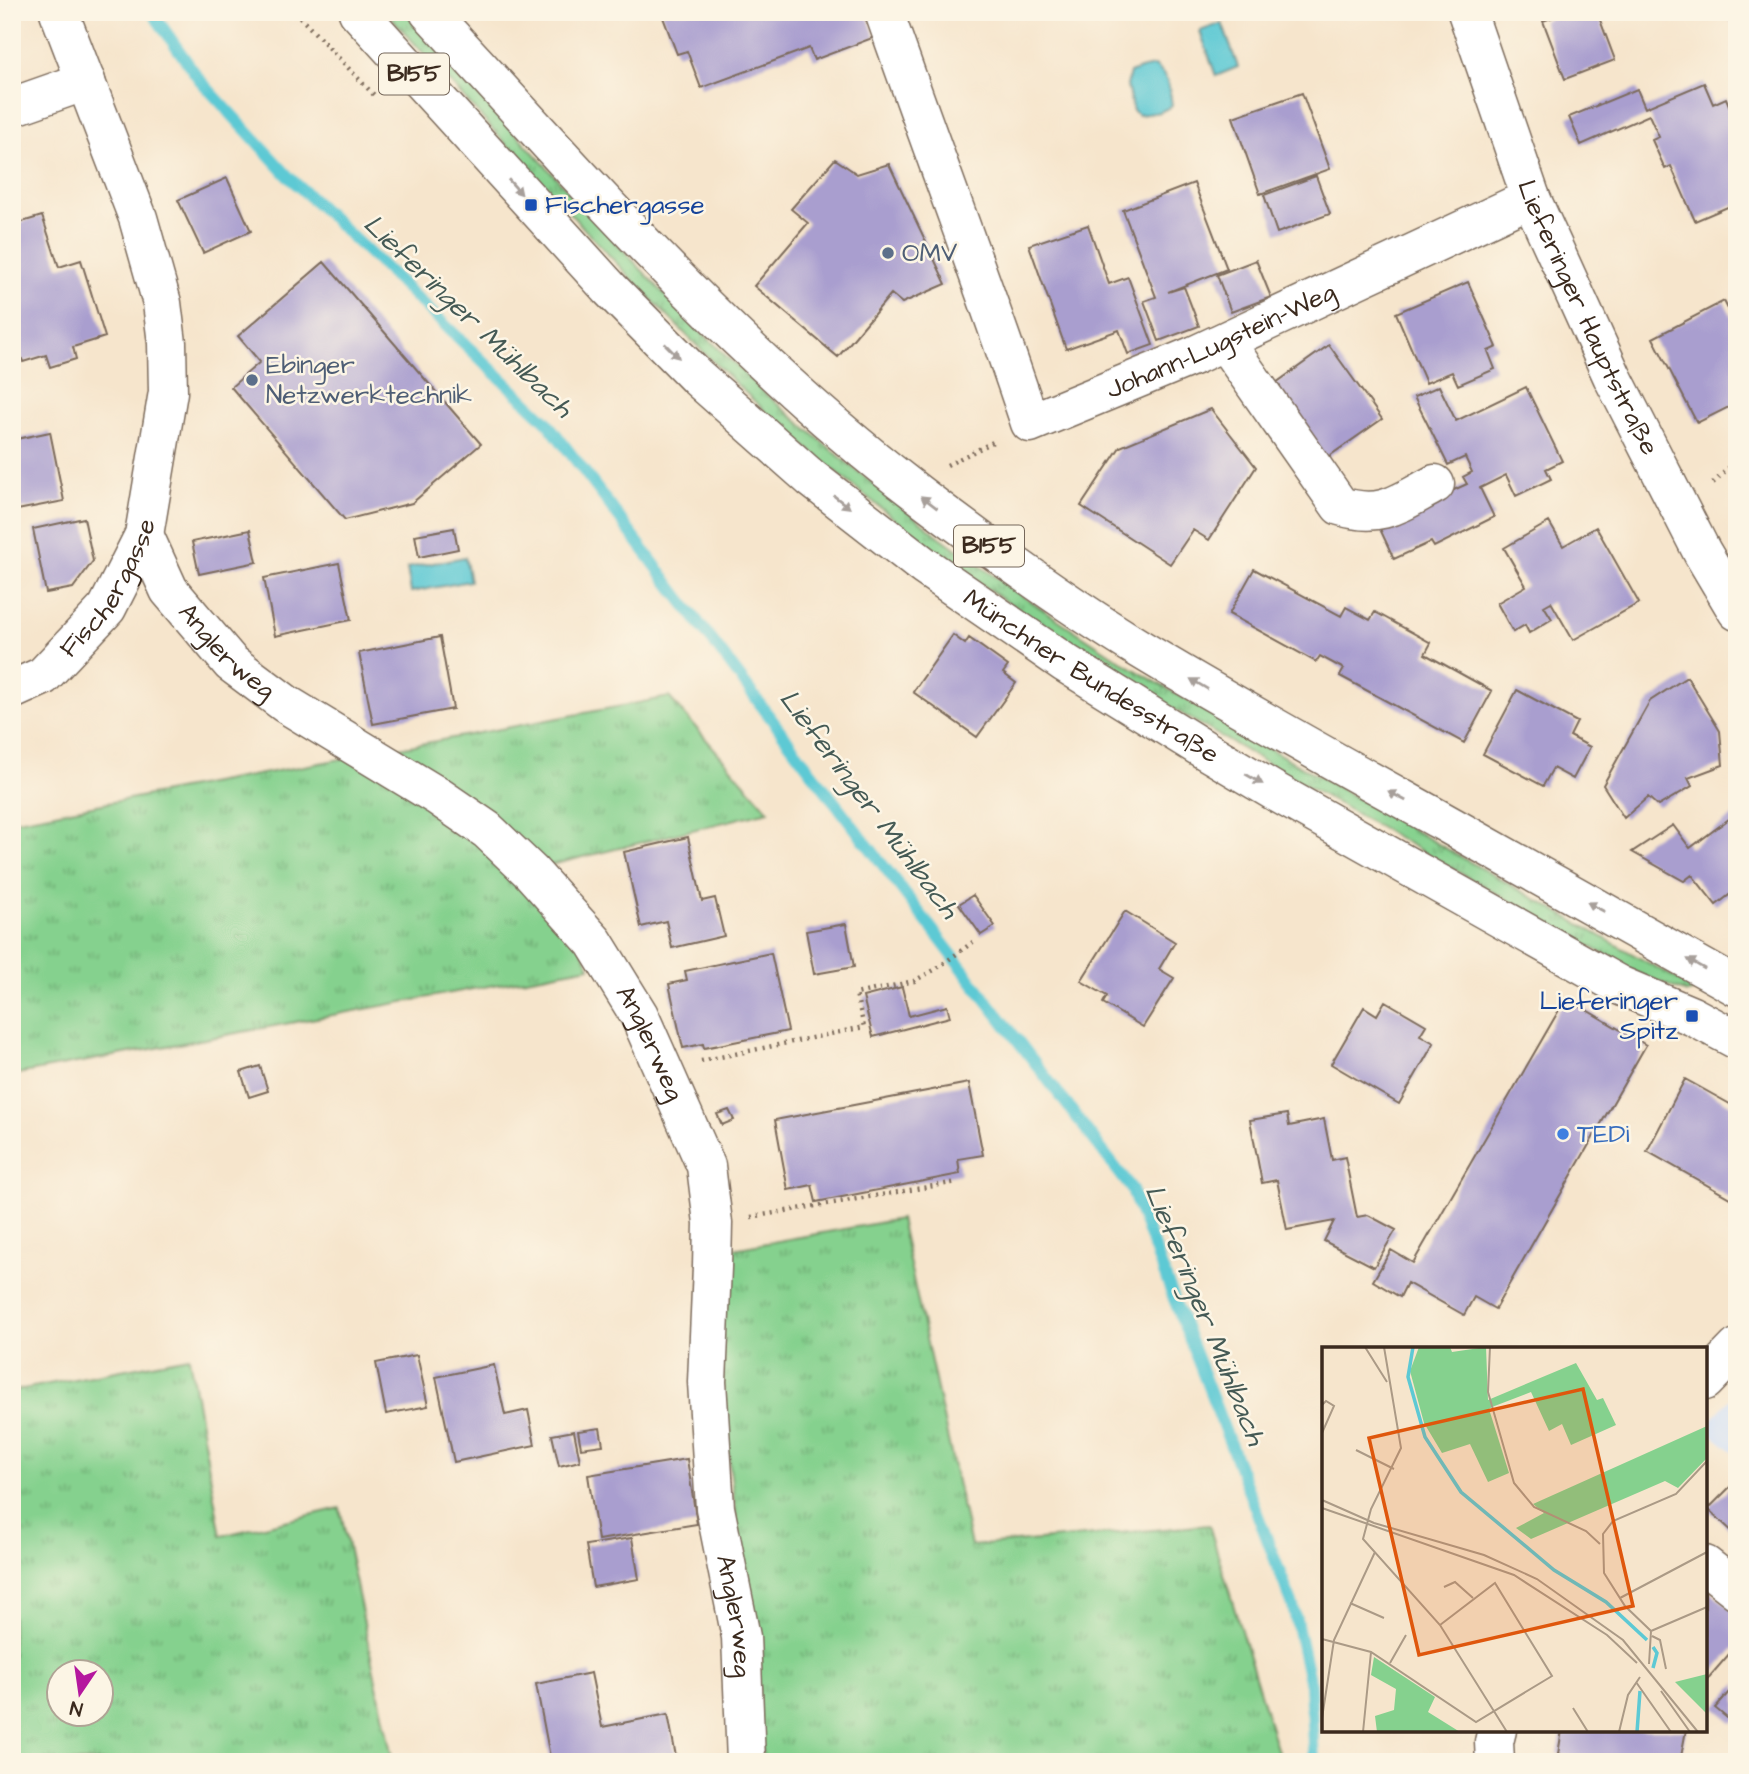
<svg xmlns="http://www.w3.org/2000/svg" width="1749" height="1774" font-family="'Architects Daughter',sans-serif">
<style>
.built{fill:#cadcf9}
.grass{fill:url(#grass-tufts);stroke:#607e56;stroke-width:2;fill-rule:evenodd}
.water{fill:#5dc9d4;stroke:#4c7a79;stroke-width:2}
.lines{fill:none;stroke-linecap:round;stroke-linejoin:round}
.stream{stroke:#5dc9d4;stroke-width:12}
.building{fill:#a99ecf}
.minor-casing{stroke:#7c6b5b;stroke-width:41}
.major-casing{stroke:#7c6b5b;stroke-width:41}
.path{stroke:#7c6b5b;stroke-width:4.5;stroke-dasharray:2 5;stroke-linecap:butt}
.minor{stroke:#fff;stroke-width:38}
.major{stroke:#fff;stroke-width:38}
.oneway{fill:#a79f9a}
.transit-dot{fill:#1a4fb4;stroke:#fcf5e5;stroke-width:2.5}
.service-dot{fill:#5c6f8a;stroke:#fcf5e5;stroke-width:2.5}
.shop-dot{fill:#3f7fe0;stroke:#fcf5e5;stroke-width:2.5}
.labels{text-anchor:middle;dominant-baseline:central;stroke-width:5;stroke-linejoin:round;paint-order:stroke}
.shield{fill:#fcf5e5;stroke:#75675a;stroke-width:2}
.shield-label{font-size:24px;font-weight:bold;fill:#3b2a1e}
.transit-label{font-size:26px;fill:#164399;stroke:#fcf5e5;text-anchor:start}
.service-label{font-size:26px;fill:#4e5e75;stroke:#fcf5e5;text-anchor:start}
.street-label{font-size:26px;fill:#3b2a1e;stroke:#fcf5e5}
.shop-label{font-size:26px;fill:#366cbe;stroke:#fcf5e5;text-anchor:start}
.water-label{font-size:28px;font-style:italic;fill:#455a55;stroke:#fcf5e5}
.inset-river{fill:none;stroke:#5dc9d4;stroke-width:3.5}
.inset-road{fill:none;stroke:#ab9a86;stroke-width:2}
.view{fill:#df570d;fill-opacity:0.15;stroke:#df570d;stroke-width:3.5}
.inset-edge{fill:none;stroke:#3b2a1e;stroke-width:3.5}
</style>
<defs>
<pattern id="grass-tufts" width="24" height="20" patternUnits="userSpaceOnUse" patternTransform="scale(1.75)"><rect width="24" height="20" fill="#85d18e"/><path d="M3 7l-1-3M5 7V3M7 7l1-3M15 17l-1-3M17 17v-4M19 17l1-3" fill="none" stroke="#6eaa73"/></pattern>
</defs>
<rect width="100%" height="100%" fill="#fcf5e5"/>
<filter id="ink" filterUnits="userSpaceOnUse"><feTurbulence type="fractalNoise" baseFrequency=".0143" numOctaves="2"/><feDisplacementMap in="SourceGraphic" scale="14" xChannelSelector="R" yChannelSelector="G"/><feConvolveMatrix kernelMatrix="1 2 1 2 8 2 1 2 1" color-interpolation-filters="sRGB"/></filter>
<filter id="wash" filterUnits="userSpaceOnUse"><feTurbulence type="fractalNoise" baseFrequency=".00686" numOctaves="4" result="noise"/><feDisplacementMap in="SourceGraphic" scale="28" xChannelSelector="R" yChannelSelector="G"/><feGaussianBlur stdDeviation="1.57" result="paint"/><feColorMatrix in="noise" values="0 0 0 0 0 0 0 0 0 0 0 0 0 0 0 0 0 1.4 0 .05"/><feComposite in="paint" operator="in"/></filter>
<g filter="url(#wash)">
<rect width="100%" height="100%" fill="#f6e5cc"/>
<path class="built" d="M1737 1392V1455L1705 1429V1426Z"/>
<path class="grass" d="M386 12H405L593 218 685 316 762 391 851 466 940 537 1016 592 1124 663 1249 737 1689 986 1692 992 1687 993 1639 974C1530 913 1421 851 1312 789 1180 714 1048 637 927 544 867 498 804 448 749 396 621 275 505 142 386 12Z
M669 697 769 811 543 867 590 967 12 1075V821Z
M900 1219 971 1546 1209 1525 1281 1762H763L755 1654 730 1469 720 1354 728 1250Z
M189 1357 221 1536 340 1508 393 1762H12V1391ZM60 1672H102V1714H60Z"/>
<path class="water" d="M1222 23 1238 67 1216 76 1200 31Z
M1154 66C1169 75 1170 90 1172 106L1160 112 1139 115 1133 111 1127 86 1130 73 1140 69Z
M465 557 470 581 411 592 407 568Z"/>
<g class="lines">
<path class="stream" d="M152 12 199 79 289 177 546 421 810 770 1131 1188 1293 1606 1310 1685 1314 1762"/>
</g>
<g id="blocks">
<path class="building" d="M661 12H866L875 37 814 60 809 48 701 88 687 51 677 54Z
M1566 12H1597L1615 60 1565 79 1543 21Z
M1723 12H1737V21L1733 24Z
M1704 83 1713 104 1726 98 1737 124V143L1731 146 1737 158V203L1695 221 1671 166 1665 169 1652 140 1659 137 1649 115 1581 145 1569 117 1637 89 1645 108Z
M1302 93 1330 169 1260 194 1233 117Z
M835 159 857 174 889 164 946 284 902 303 891 294 838 357 754 286 808 223 791 209Z
M1316 176 1330 214 1277 233 1264 195Z
M227 178 251 231 203 253 178 200Z
M1194 183 1227 269 1168 292 1184 287 1199 326 1159 341 1144 301 1156 297 1123 210Z
M42 216 59 267 81 260 105 337 73 347 76 359 50 367 46 355 23 362 12 330V225Z
M1088 225 1109 284 1128 277 1153 345 1128 354 1119 330 1066 349 1029 245Z
M1256 260 1271 297 1231 312 1217 275Z
M324 262 481 444 412 503 345 520 231 387 260 362 238 336Z
M1468 282 1497 347 1488 351 1495 369 1458 385 1452 372 1426 383 1396 313Z
M1724 301 1737 327V403L1697 423 1653 338Z
M1329 345 1382 419 1322 461 1269 388Z
M1439 386 1456 421 1526 387 1562 461 1546 469 1551 479 1516 496 1506 475 1480 488 1494 517 1434 547 1431 542 1394 559 1380 529 1417 513 1434 499 1467 484 1463 477 1472 472 1465 457 1448 465 1414 397Z
M1211 409 1256 467 1209 540 1193 530 1170 564 1081 506 1120 447Z
M50 432 64 501 12 511V440Z
M84 518 93 561 73 588 46 593 33 529Z
M1549 522 1563 546 1596 527 1639 603 1573 640 1551 602 1544 606 1552 619 1529 633 1525 625 1513 632 1497 603 1526 586 1504 548Z
M454 528 458 549 419 557 415 535Z
M250 530 257 562 199 574 192 542Z
M339 563 351 620 275 636 264 578Z
M1254 569 1341 616 1346 607 1370 620 1375 612 1431 643 1425 654 1492 691 1464 743 1340 676 1344 669 1320 656 1316 662 1229 614Z
M953 635 965 644 969 638 1008 666 1003 673 1016 683 977 737 913 692Z
M440 637 453 709 373 724 359 653Z
M1687 677 1720 731 1723 765 1688 778 1692 786 1658 806 1648 797 1624 818 1603 785 1650 701Z
M1517 690 1577 722 1570 736 1590 747 1573 779 1553 768 1543 786 1483 754Z
M1737 813V889L1716 905 1692 875 1684 881 1632 852 1673 825 1690 848Z
M688 837 702 901 715 898 724 936 672 948 666 921 641 927 624 852Z
M973 895 995 926 981 935 959 904Z
M1125 911 1175 942 1159 969 1174 978 1143 1027 1103 1003 1107 996 1081 981Z
M846 924 854 967 814 974 806 931Z
M771 953 788 1031 704 1048 703 1044 683 1048 669 984 687 980 685 971Z
M902 987 909 1016 947 1006 950 1017 873 1037 863 997Z
M1566 998 1646 1045 1495 1309 1474 1297 1464 1315 1407 1283 1400 1297 1373 1281 1391 1250 1413 1263Z
M1385 1001 1426 1025 1420 1035 1434 1043 1399 1104 1331 1064 1364 1007 1377 1015Z
M260 1066 268 1091 249 1097 241 1072Z
M1685 1079 1737 1108V1202L1647 1151Z
M969 1083 983 1155 958 1159 960 1174 816 1202 812 1185 788 1190 775 1120Z
M729 1110 734 1120 722 1125 717 1114Z
M1287 1114 1289 1126 1324 1119 1332 1160 1345 1157 1357 1217 1368 1215 1396 1230 1374 1267 1324 1241 1334 1221 1287 1230 1277 1180 1262 1183 1250 1120Z
M417 1355 428 1406 386 1414 376 1363Z
M494 1365 505 1415 528 1410 535 1445 454 1462 436 1377Z
M600 1428 603 1445 581 1448 578 1431Z
M574 1431 580 1461 559 1466 552 1435Z
M687 1459 697 1524 598 1540 588 1475Z
M1737 1480V1536L1708 1509Z
M632 1538 639 1579 593 1587 586 1545Z
M1705 1587 1737 1614V1645L1705 1682Z
M591 1673 602 1727 668 1714 677 1762H551L536 1684Z
M1737 1683V1719L1733 1723 1715 1708Z
M1562 1730H1686L1680 1762H1595L1558 1754Z"/>
</g>
</g>
<g filter="url(#ink)">
<use href="#blocks" fill-opacity="0" stroke="#7c6b5b" stroke-width="2"/>
<g class="lines">
<g class="minor-casing">
<g id="minor">
<path id="s1" d="M884 12C932 149 984 285 1030 423L1195 355 1531 198"/>
<path id="s2" d="M1467 12 1531 198 1612 376 1702 552 1737 611"/>
<path d="M12 107 86 81"/>
<path d="M1225 342 1340 506C1382 519 1399 503 1435 484"/>
<path id="s3" d="M144 535 169 590 231 663 286 704 439 797 487 830 531 872 594 942 639 1015 706 1166 713 1223 712 1267 707 1382 715 1508 741 1637 746 1762"/>
<path id="s4" d="M12 690 43 676 107 608 144 535 168 392 167 343 162 303 138 218 59 12"/>
<path d="M1705 1381 1737 1348"/>
<path d="M1705 1565 1737 1590"/>
<path d="M1495 1762 1494 1742 1497 1730"/>
</g>
</g>
<g class="major-casing">
<g id="major">
<path id="s5" d="M358 12 610 289 697 377 811 478 924 566 1065 663 1205 750 1274 791 1621 986 1692 1016 1737 1040"/>
<path d="M429 12C582 179 736 355 917 493 989 548 1063 602 1140 649 1239 709 1341 765 1442 821 1540 876 1638 932 1737 987"/>
</g>
</g>
<path class="path" d="M295 12 374 95
M947 465 995 441
M1713 483 1737 460
M701 1061 864 1027 856 994 914 981 936 969 977 939
M751 1217 957 1182"/>
<use href="#minor" class="minor"/>
<use href="#major" class="major"/>
</g>
<defs><path id="oneway-solid" d="M-6-.8H1V-3.2L6.5 0L1 3.2V.8H-6Z" transform="scale(1.75)"/></defs>
<g class="oneway">
<use href="#oneway-solid" transform="translate(515 187) rotate(48)"/>
<use href="#oneway-solid" transform="translate(672 351) rotate(45)"/>
<use href="#oneway-solid" transform="translate(842 502) rotate(38)"/>
<use href="#oneway-solid" transform="translate(929 502) rotate(-143)"/>
<use href="#oneway-solid" transform="translate(1199 684) rotate(-149)"/>
<use href="#oneway-solid" transform="translate(1254 779) rotate(30)"/>
<use href="#oneway-solid" transform="translate(1397 796) rotate(-151)"/>
<use href="#oneway-solid" transform="translate(1596 907) rotate(-151)"/>
<use href="#oneway-solid" transform="translate(1696 964) rotate(-150)"/>
</g>
</g>
<g class="transit-dot">
<rect x="524" y="198" width="14" height="14" rx="3.5"/>
<rect x="1685" y="1009" width="14" height="14" rx="3.5"/>
</g>
<g class="service-dot">
<circle cx="888" cy="253" r="7"/>
<circle cx="252" cy="380" r="7"/>
</g>
<circle class="shop-dot" cx="1563" cy="1134" r="7"/>
<g class="labels">
<g class="shield">
<rect x="379" y="53.5" width="70" height="41" rx="5"/>
<rect x="954" y="525.5" width="70" height="41" rx="5"/>
</g>
<g class="shield-label">
<text x="414" y="74">B155</text>
<text x="989" y="546">B155</text>
</g>
<g class="transit-label">
<text x="545" y="205">Fischergasse</text>
<text x="1678" y="1001" text-anchor="end">Lieferinger<tspan x="1678" dy="30">Spitz</tspan></text>
</g>
<g class="service-label">
<text x="902" y="253">OMV</text>
<text x="266" y="365">Ebinger<tspan x="266" dy="30">Netzwerktechnik</tspan></text>
</g>
<g class="street-label">
<text stroke="none"><textPath href="#s2" startOffset="329">Lieferinger Hauptstraße</textPath></text>
<text stroke="none"><textPath href="#s1" startOffset="644">Johann-Lugstein-Weg</textPath></text>
<text stroke="none"><textPath href="#s4" startOffset="145">Fischergasse</textPath></text>
<text stroke="none"><textPath href="#s3" startOffset="145">Anglerweg</textPath></text>
<text stroke="none"><textPath href="#s5" startOffset="994">Münchner Bundesstraße</textPath></text>
<text stroke="none"><textPath href="#s3" startOffset="733">Anglerweg</textPath></text>
<text stroke="none"><textPath href="#s3" startOffset="1321">Anglerweg</textPath></text>
</g>
<g class="shop-label">
<text x="1577" y="1134">TEDi</text>
</g>
<g class="water-label">
<text transform="translate(468 316) rotate(44)">Lieferinger Mühlbach</text>
<text transform="translate(869 804) rotate(53)">Lieferinger Mühlbach</text>
<text transform="translate(1205 1315) rotate(68)">Lieferinger Mühlbach</text>
</g>
</g>
<g transform="translate(1322 1347)">
<rect width="385" height="385" fill="#f6e5cc"/>
<path d="M97 0H128L130 5 164 0 166 53 254 16 275 53 281 51 294 78 249 98 240 77 227 84 209 45 170 60 167 62 187 126 166 135 148 97 120 106 102 76 88 24ZM385 79V111L356 141 343 134 209 192 194 181 222 166 211 157ZM52 310 113 350 106 365 138 385H55L53 369 72 363 74 342 49 328ZM385 327V367L353 335Z" fill="#85d18e"/>
<path class="inset-river" d="M91 0 86 30 103 90 139 145 232 223 284 255 325 293M331 300 335 306 331 321M315 385 318 344"/>
<path class="inset-road" d="M43 0 65 35M62 0 79 101 49 162 41 192 118 278 185 385M168 0 166 45 192 136 212 160 264 184 278 197M0 58 4 54 12 59 0 86M34 103 72 122M0 153 52 176 162 208 215 232 301 293 376 385M0 161 192 228 285 288 315 316M122 240 133 235 151 251M298 251 385 205M28 256 62 271M329 284 385 260M330 289 338 293 344 322M0 292 49 305 154 375 230 329 173 236 118 278M68 316 84 288M327 317 329 284 303 259 282 226 281 187 291 174 354 147 385 114M314 335 349 385M339 344 368 385M251 361 266 385M0 371 12 293 53 205M41 385 49 305M297 385 306 348 318 330"/>
<path class="view" d="M261 42 311 259 97 308 47 91Z"/>
<rect width="385" height="385" class="inset-edge"/>
</g>
<rect width="1749" height="1774" fill="none" stroke="#fcf5e5" stroke-width="42"/>
<g transform="translate(80 1693) rotate(193)"><circle r="33" fill="#fcf5e5" stroke="#afa495" stroke-width="2"/>
<path d="M0-5L12 26L0 18L-12 26Z" fill="#b5179e"/>
<text y="-10" font-size="19" font-weight="bold" text-anchor="middle" fill="#3b2a1e">N</text>
</g>
</svg>
